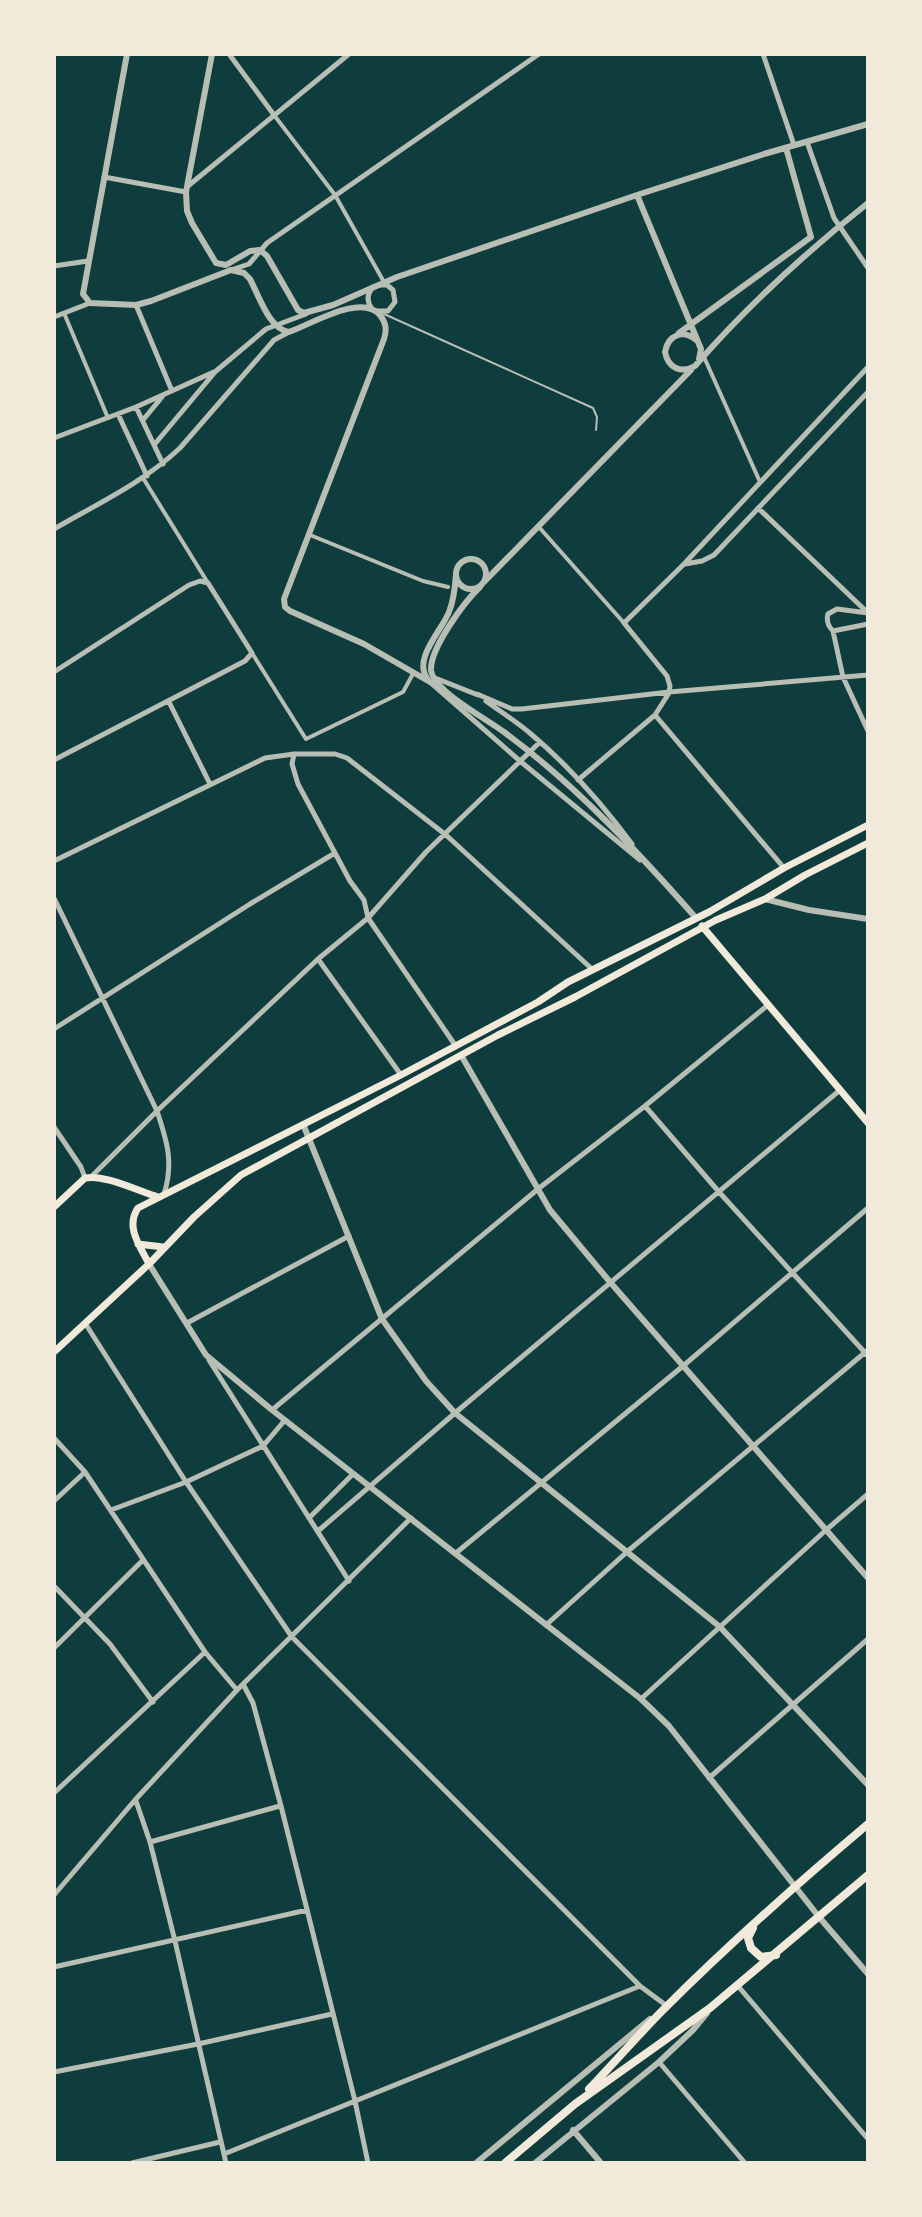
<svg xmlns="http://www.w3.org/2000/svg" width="922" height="2217" font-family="'Asap Condensed',sans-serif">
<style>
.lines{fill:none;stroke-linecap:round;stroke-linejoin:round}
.service{stroke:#b8beb3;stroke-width:2}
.pedestrian{stroke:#b8beb3;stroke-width:4}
.minor{stroke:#b8beb3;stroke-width:5}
.tertiary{stroke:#b8beb3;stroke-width:6}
.secondary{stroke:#f1e9da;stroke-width:7}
.trunk{stroke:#f1e9da;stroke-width:8}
</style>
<rect width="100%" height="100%" fill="#0f3d3e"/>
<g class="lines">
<path class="service" d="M384 314 593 408 597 417 596 430"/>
<path class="pedestrian" d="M274 115 335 195 384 282
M64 313 108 418
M704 357 760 482
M143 478 208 583
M538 526 624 623
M310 535 423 581 448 587
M252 653 306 739 403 692 414 672"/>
<path class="minor" d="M229 54 274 115
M763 54 794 145
M807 142 834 218 868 268
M104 177 186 192
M188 186 349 54
M54 266 88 261
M231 270 249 264 267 243 539 54
M136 305 172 391
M372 309C366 301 367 294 373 287
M376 311H388L395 302 393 290 387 285H381
M54 317 90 303
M136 407 163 464
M118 414 147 476
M143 420 162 397
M54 438 136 407 216 371 266 329 306 314
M154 445 215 372
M758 508 867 612
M54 529C97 504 144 482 180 448L274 340 289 332
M685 564 702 561 714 555 868 392
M868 613 837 609 828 614C826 621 828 626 833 631L843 677 868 731
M833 631 868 624
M54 672 189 585 200 581 208 583 252 653 245 661 54 760
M435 678 478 695
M430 682 520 761 640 860
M669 692 670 686 667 676 624 623 684 564 868 367
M477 694 512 709H522L669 692 868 675
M486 701C501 712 517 722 531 734 569 766 603 805 632 844
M169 702 210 784
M655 715 784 868
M294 754 292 764 298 784 350 881 364 900 368 918 455 1045
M578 780 655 715 669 693
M54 861 265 758 294 754H335L347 758 446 835 593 970
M54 898 157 1111C167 1141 174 1163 164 1194
M318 959 401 1075
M54 1029 250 904 335 853
M645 1106 719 1192 868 1356
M54 1127 81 1167 85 1178
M92 1176 157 1111 318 959 368 918 426 852 540 742
M85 1323 186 1482 292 1637 640 1986 667 2006
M187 1323 349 1236
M209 1360 349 1581
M272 1410 538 1189 645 1106 768 1005
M54 1438 85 1472 205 1652 237 1690
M54 1501 85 1472
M111 1510 186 1482 263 1446 285 1420
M309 1518 353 1474
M318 1531 455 1413 840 1090
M456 1553 683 1366 868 1208
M54 1586 110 1644 153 1702
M546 1625 628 1551 868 1350
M54 1648 143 1560
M243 1684 253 1703 281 1806 355 2101 368 2163
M641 1699 826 1530 868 1494
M709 1778 868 1639
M54 1793 205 1652
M136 1801 150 1842 175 1941 226 2163
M150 1842 280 1806
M54 1895 135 1800 237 1690 411 1518
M54 1967 307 1910
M738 1986 868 2139
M659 2062 745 2163
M54 2072 198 2044 332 2014
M224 2154 640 1986
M132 2163 220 2142"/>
<path class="tertiary" d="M127 54 83 294 90 303 136 305 151 301 231 270 244 273 250 279C259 296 269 329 289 332 312 324 361 293 380 315 386 323 387 329 384 339L284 599 285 607 290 611 364 644 430 682
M212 54 186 192 187 211 192 223 216 263 226 265 250 251 260 250 267 256 298 310 304 313 333 305 397 277 637 195 764 154 868 124
M637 195 701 349 699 359
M679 333 811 237 786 148
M696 340C683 329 668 335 665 352 668 368 681 374 695 366 748 305 805 253 868 203
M456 574a15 15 0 1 1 30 0a15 15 0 1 1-30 0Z
M484 582 691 370
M480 587C465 601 430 648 431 670 433 691 487 719 504 732 576 785 637 851 696 918
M428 680C412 659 441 632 449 612 454 600 455 588 456 575
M765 899 809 910 868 919
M461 1055 550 1210 610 1282 868 1578
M303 1124 382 1319 426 1381 455 1413 720 1627 868 1785
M149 1264 206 1355 272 1410 641 1699 669 1726 819 1917 868 1974
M573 2130 601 2163
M476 2163 650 2019
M535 2163 659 2062 693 2030 707 2013"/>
<path class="secondary" d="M702 926 868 1123
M54 1207 85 1178C104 1174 138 1191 158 1197
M138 1244 163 1247
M149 1264C140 1246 125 1227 138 1208L401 1075 538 1002 568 982 709 912 784 868 868 825
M54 1352 149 1264 194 1217 241 1175 498 1035 575 997 716 920 765 899 805 875 868 843"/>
<path class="trunk" d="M753 1928 748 1938 751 1948 761 1957 776 1955
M589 2089C614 2063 638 2035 664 2009 729 1944 798 1883 868 1824
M505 2163 575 2104 710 2008 868 1875"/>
</g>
<rect width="922" height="2217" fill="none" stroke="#f1e9da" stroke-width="112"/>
</svg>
